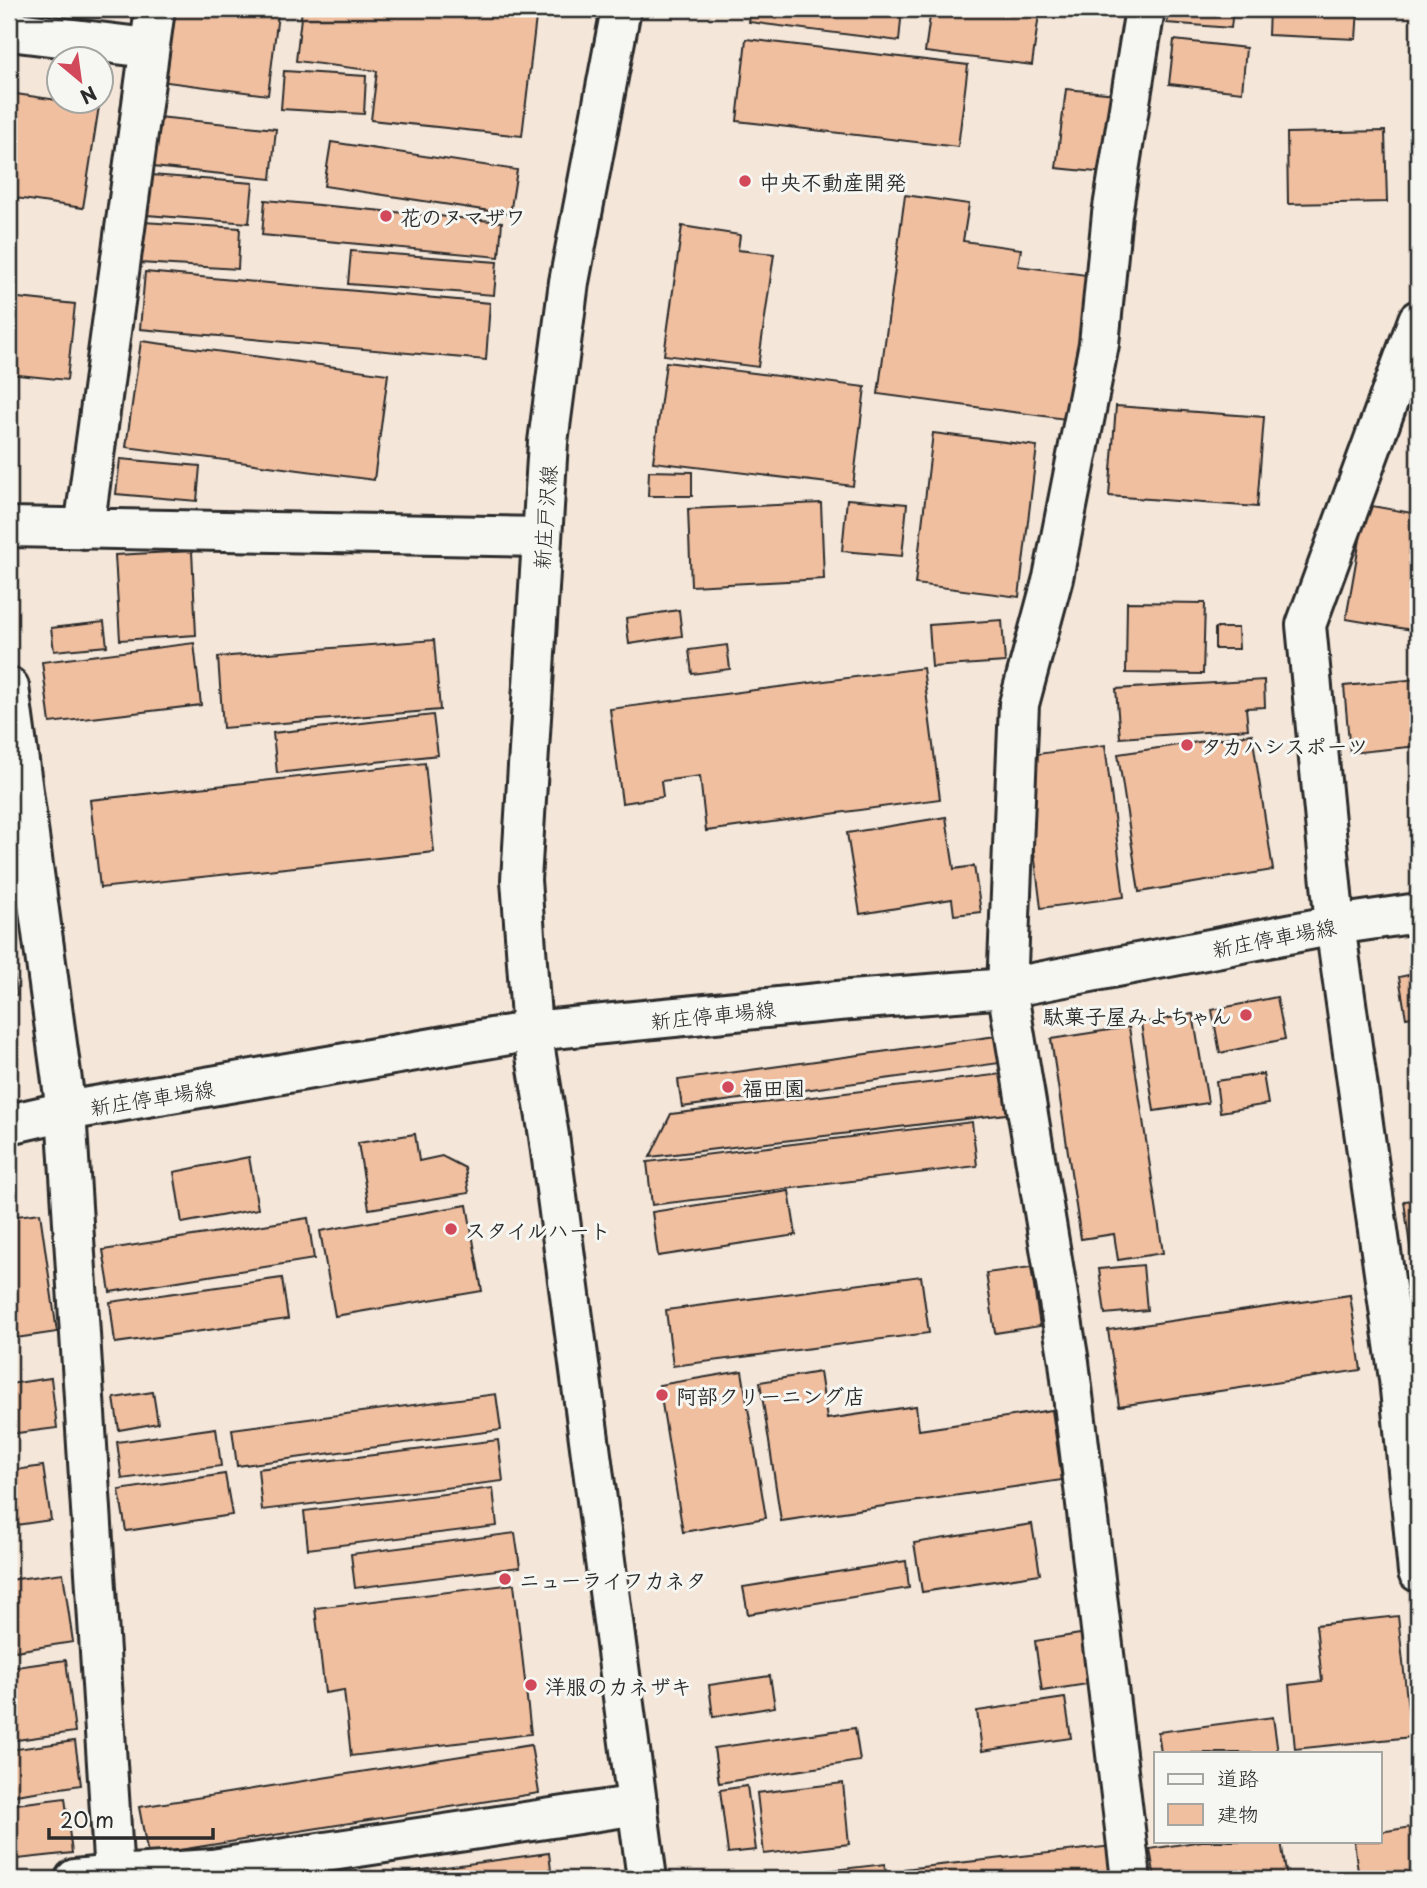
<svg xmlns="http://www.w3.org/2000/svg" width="1427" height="1888" font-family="'Playpen Sans','Klee One',sans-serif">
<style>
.building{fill:#f0bfa0;stroke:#2b2b2b;stroke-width:2}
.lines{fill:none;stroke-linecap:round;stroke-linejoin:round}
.minor-casing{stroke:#2b2b2b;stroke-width:44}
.tertiary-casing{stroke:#2b2b2b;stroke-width:44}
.primary-casing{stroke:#2b2b2b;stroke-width:44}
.minor{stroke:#f6f6f2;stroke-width:38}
.tertiary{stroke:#f6f6f2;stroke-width:38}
.primary{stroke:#f6f6f2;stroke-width:38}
.poi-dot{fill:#d1495b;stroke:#f6f6f2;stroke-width:2.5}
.labels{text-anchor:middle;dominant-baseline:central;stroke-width:6;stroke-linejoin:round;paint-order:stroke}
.poi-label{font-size:21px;font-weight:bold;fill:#2b2b2b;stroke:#f6f6f2;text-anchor:start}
.street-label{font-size:21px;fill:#2b2b2b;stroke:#f6f6f2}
</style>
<rect width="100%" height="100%" fill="#f4e6d9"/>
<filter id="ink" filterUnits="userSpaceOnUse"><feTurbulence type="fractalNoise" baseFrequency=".0143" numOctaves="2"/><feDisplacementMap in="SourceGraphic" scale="14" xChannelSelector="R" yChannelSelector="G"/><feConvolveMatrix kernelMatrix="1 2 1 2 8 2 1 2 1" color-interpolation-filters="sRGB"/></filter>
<g filter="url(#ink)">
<path class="building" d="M169 9H236L278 14 268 95 159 81Z
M302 9H537L522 136 371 120 377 71 296 61Z
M751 9H902L899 41 749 22Z
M931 9H1067L1066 17 1039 14 1032 65 925 52Z
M1169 9H1233L1231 28 1167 23Z
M1269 9H1358L1356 39 1268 35Z
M746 39 968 65 958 147 737 121Z
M1174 40 1246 48 1242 92 1169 84Z
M284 71 366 76 364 114 281 109Z
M1066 89 1116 94 1106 173 1056 168Z
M9 93 99 106 83 208 9 197Z
M158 117 276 129 271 179 153 167Z
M1385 131 1387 202 1288 204 1287 133Z
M331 142 517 170 510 214 324 186Z
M151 175 253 183 249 223 147 215Z
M905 195 969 204 963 241 1021 249 1018 266 1094 276 1073 420 878 394Z
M265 200 502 222 499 257 262 235Z
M142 222 240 228 238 269 140 263Z
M682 226 740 235 738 250 774 254 758 367 664 355Z
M351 251 497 262 494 295 348 284Z
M145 272 490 303 486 360 140 329Z
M9 297 75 304 67 380 9 374Z
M141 341 388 374 374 480 126 447Z
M666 362 865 387 853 486 653 462Z
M1116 406 1264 417 1257 507 1109 496Z
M933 433 1037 446 1019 597 915 584Z
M120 459 200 466 197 501 116 494Z
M649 471 692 472V496H648Z
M847 499 907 504 902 556 842 551Z
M821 503 824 579 691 586 688 509Z
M1366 505 1418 514V631L1346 619Z
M192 551 196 635 120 640 115 555Z
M1127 602 1205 603 1203 674 1126 673Z
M679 610 682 636 629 644 626 618Z
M1002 620 1005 662 932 667 929 625Z
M104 622 107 646 54 651 51 628Z
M1215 628H1238L1239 649H1215Z
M434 640 440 710 223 728 218 657Z
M194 643 201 705 50 723 42 662Z
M727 645 730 669 692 674 689 650Z
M923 668 940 799 706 831 700 776 661 781 663 797 622 803 610 709Z
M1418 679V746L1350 753 1344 686Z
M1264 680 1265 707 1246 708 1248 729 1120 738 1116 689Z
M433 715 438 755 277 773 273 733Z
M1252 734 1273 870 1139 892 1118 754Z
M1105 745 1124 897 1041 908 1022 756Z
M425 763 434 852 100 888 90 800Z
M946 817 954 869 974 866 981 912 954 915 952 899 860 914 847 833Z
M9 945 17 995 9 996Z
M1418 973V1016L1406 1018 1399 977Z
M1277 997 1285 1039 1220 1053 1212 1010Z
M1193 1014 1208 1103 1154 1111 1141 1023Z
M1129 1027 1163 1253 1118 1260 1114 1234 1081 1239 1051 1039Z
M1004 1035 1007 1062 682 1107 678 1080Z
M1010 1073 1014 1113 650 1157 671 1114Z
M1263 1074 1268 1104 1220 1112 1216 1081Z
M972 1122 977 1166 652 1205 647 1162Z
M415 1134 419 1161 442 1156 465 1168 469 1193 369 1209 358 1143Z
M249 1157 258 1209 182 1223 174 1172Z
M789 1191 796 1235 658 1256 652 1212Z
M1418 1200V1278H1414L1404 1201Z
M467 1205 482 1291 335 1316 320 1231Z
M40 1213 57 1332 9 1339V1217Z
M308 1218 314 1259 110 1292 103 1250Z
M1143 1265 1147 1310 1105 1314 1099 1269Z
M1031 1267 1040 1326 995 1333 986 1273Z
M921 1276 929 1333 673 1366 666 1310Z
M282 1278 288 1319 115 1343 110 1302Z
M1350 1295 1361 1370 1119 1406 1108 1330Z
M742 1371 766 1518 683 1532 659 1385Z
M820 1372 827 1419 916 1406 919 1430 1052 1410 1062 1480 781 1521 760 1382Z
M51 1378 57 1428 9 1434V1384Z
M153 1392 158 1423 119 1430 114 1398Z
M496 1394 501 1430 237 1466 232 1429Z
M216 1428 221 1466 122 1479 117 1442Z
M498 1440 503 1481 262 1510 258 1469Z
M43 1466 51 1520 9 1526V1471Z
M225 1474 232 1515 126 1531 119 1490Z
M493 1488 497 1526 308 1549 304 1511Z
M1032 1524 1040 1574 922 1592 914 1543Z
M515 1533 520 1567 355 1588 351 1554Z
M906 1561 909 1588 748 1614 743 1587Z
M63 1573 73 1642 15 1651 9 1608V1580Z
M514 1584 531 1734 351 1756 344 1690 325 1693 315 1608Z
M1398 1616 1411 1737 1295 1749 1289 1685 1322 1681 1316 1625Z
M1087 1633 1094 1683 1042 1691 1035 1641Z
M66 1660 75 1732 9 1741V1668Z
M770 1676 775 1707 713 1717 709 1685Z
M1065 1698 1071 1738 982 1751 977 1711Z
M1273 1717 1278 1753H1161L1158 1732Z
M855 1728 860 1761 719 1783 714 1748Z
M75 1741 81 1785 9 1796V1750Z
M531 1745 539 1793 148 1855 139 1807Z
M843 1783 849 1844 764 1854 757 1793Z
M747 1786 756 1850 728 1853 720 1790Z
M65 1798 72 1853 9 1860V1805Z
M1418 1826V1872L1359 1879 1354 1841H1380V1832Z
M1202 1841H1281L1287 1879H1155L1150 1849Z
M1113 1846 1117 1879H905L904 1869Z
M549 1853 552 1879H355Z
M885 1864 886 1879H765L764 1878Z"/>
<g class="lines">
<g class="minor-casing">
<path id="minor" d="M9 31 148 48
M1418 320 1306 625 1335 925 1399 1379 1418 1572
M9 527 542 537
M84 529 155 9
M9 687 66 1111 114 1875
M75 1879 114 1875 212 1869 638 1805
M1131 1879 1069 1362 1007 988 1019 704 1053 578 1099 344 1112 214 1145 9"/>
</g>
<g class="tertiary-casing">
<path id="tertiary" d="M532 1031 549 1136 647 1879"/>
</g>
<g class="primary-casing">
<path id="primary" d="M532 1031 521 880 548 442 569 282 621 9
M9 1124 66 1111 532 1031 838 1001 1007 988 1335 925 1418 913"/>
</g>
<use href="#minor" class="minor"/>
<use href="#tertiary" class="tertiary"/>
<use href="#primary" class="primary"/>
</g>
</g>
<g class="poi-dot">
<circle cx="745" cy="181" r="7"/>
<circle cx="386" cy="216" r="7"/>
<circle cx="1187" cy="745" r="7"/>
<circle cx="1246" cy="1015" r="7"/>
<circle cx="728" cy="1087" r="7"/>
<circle cx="451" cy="1229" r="7"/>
<circle cx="662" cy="1395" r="7"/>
<circle cx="505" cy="1579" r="7"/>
<circle cx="531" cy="1685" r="7"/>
</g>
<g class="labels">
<g class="poi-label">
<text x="759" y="181">中央不動産開発</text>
<text x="400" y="216">花のヌマザワ</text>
<text x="1201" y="745">タカハシスポーツ</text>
<text x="1232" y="1015" text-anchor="end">駄菓子屋みよちゃん</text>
<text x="742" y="1087">福田園</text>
<text x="465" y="1229">スタイルハート</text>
<text x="676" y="1395">阿部クリーニング店</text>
<text x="519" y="1579">ニューライフカネタ</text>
<text x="545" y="1685">洋服のカネザキ</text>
</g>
<g class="street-label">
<text transform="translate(544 517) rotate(-86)">新庄戸沢線</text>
<text transform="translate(1274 937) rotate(-11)">新庄停車場線</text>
<text transform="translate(713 1014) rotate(-6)">新庄停車場線</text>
<text transform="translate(152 1097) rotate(-9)">新庄停車場線</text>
</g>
</g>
<rect width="1427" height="1888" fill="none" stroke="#f6f6f2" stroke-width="35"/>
<rect x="18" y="18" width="1392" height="1853" fill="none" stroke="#2b2b2b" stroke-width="2.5" filter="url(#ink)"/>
<rect x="1154" y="1752" width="228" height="91" fill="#f6f6f2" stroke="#a5a5a2" stroke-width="2"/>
<rect x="1168" y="1774" width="35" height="10" fill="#f6f6f2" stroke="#a5a5a2" stroke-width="2"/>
<text x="1217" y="1786" font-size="21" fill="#2b2b2b">道路</text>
<rect x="1168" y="1804" width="35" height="21" fill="#f0bfa0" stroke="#a5a5a2" stroke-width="2"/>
<text x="1217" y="1822" font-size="21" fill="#2b2b2b">建物</text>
<g transform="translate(80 80) rotate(151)"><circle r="33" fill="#f6f6f2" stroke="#a5a5a2" stroke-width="2"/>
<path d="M0-5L12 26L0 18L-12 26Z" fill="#d1495b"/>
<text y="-10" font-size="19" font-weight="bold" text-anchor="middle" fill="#2b2b2b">N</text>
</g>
<path d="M49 1828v10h164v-10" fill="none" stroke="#2b2b2b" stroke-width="3.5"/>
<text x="60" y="1828" font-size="21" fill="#2b2b2b" stroke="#f6f6f2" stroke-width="5" paint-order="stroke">20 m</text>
</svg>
